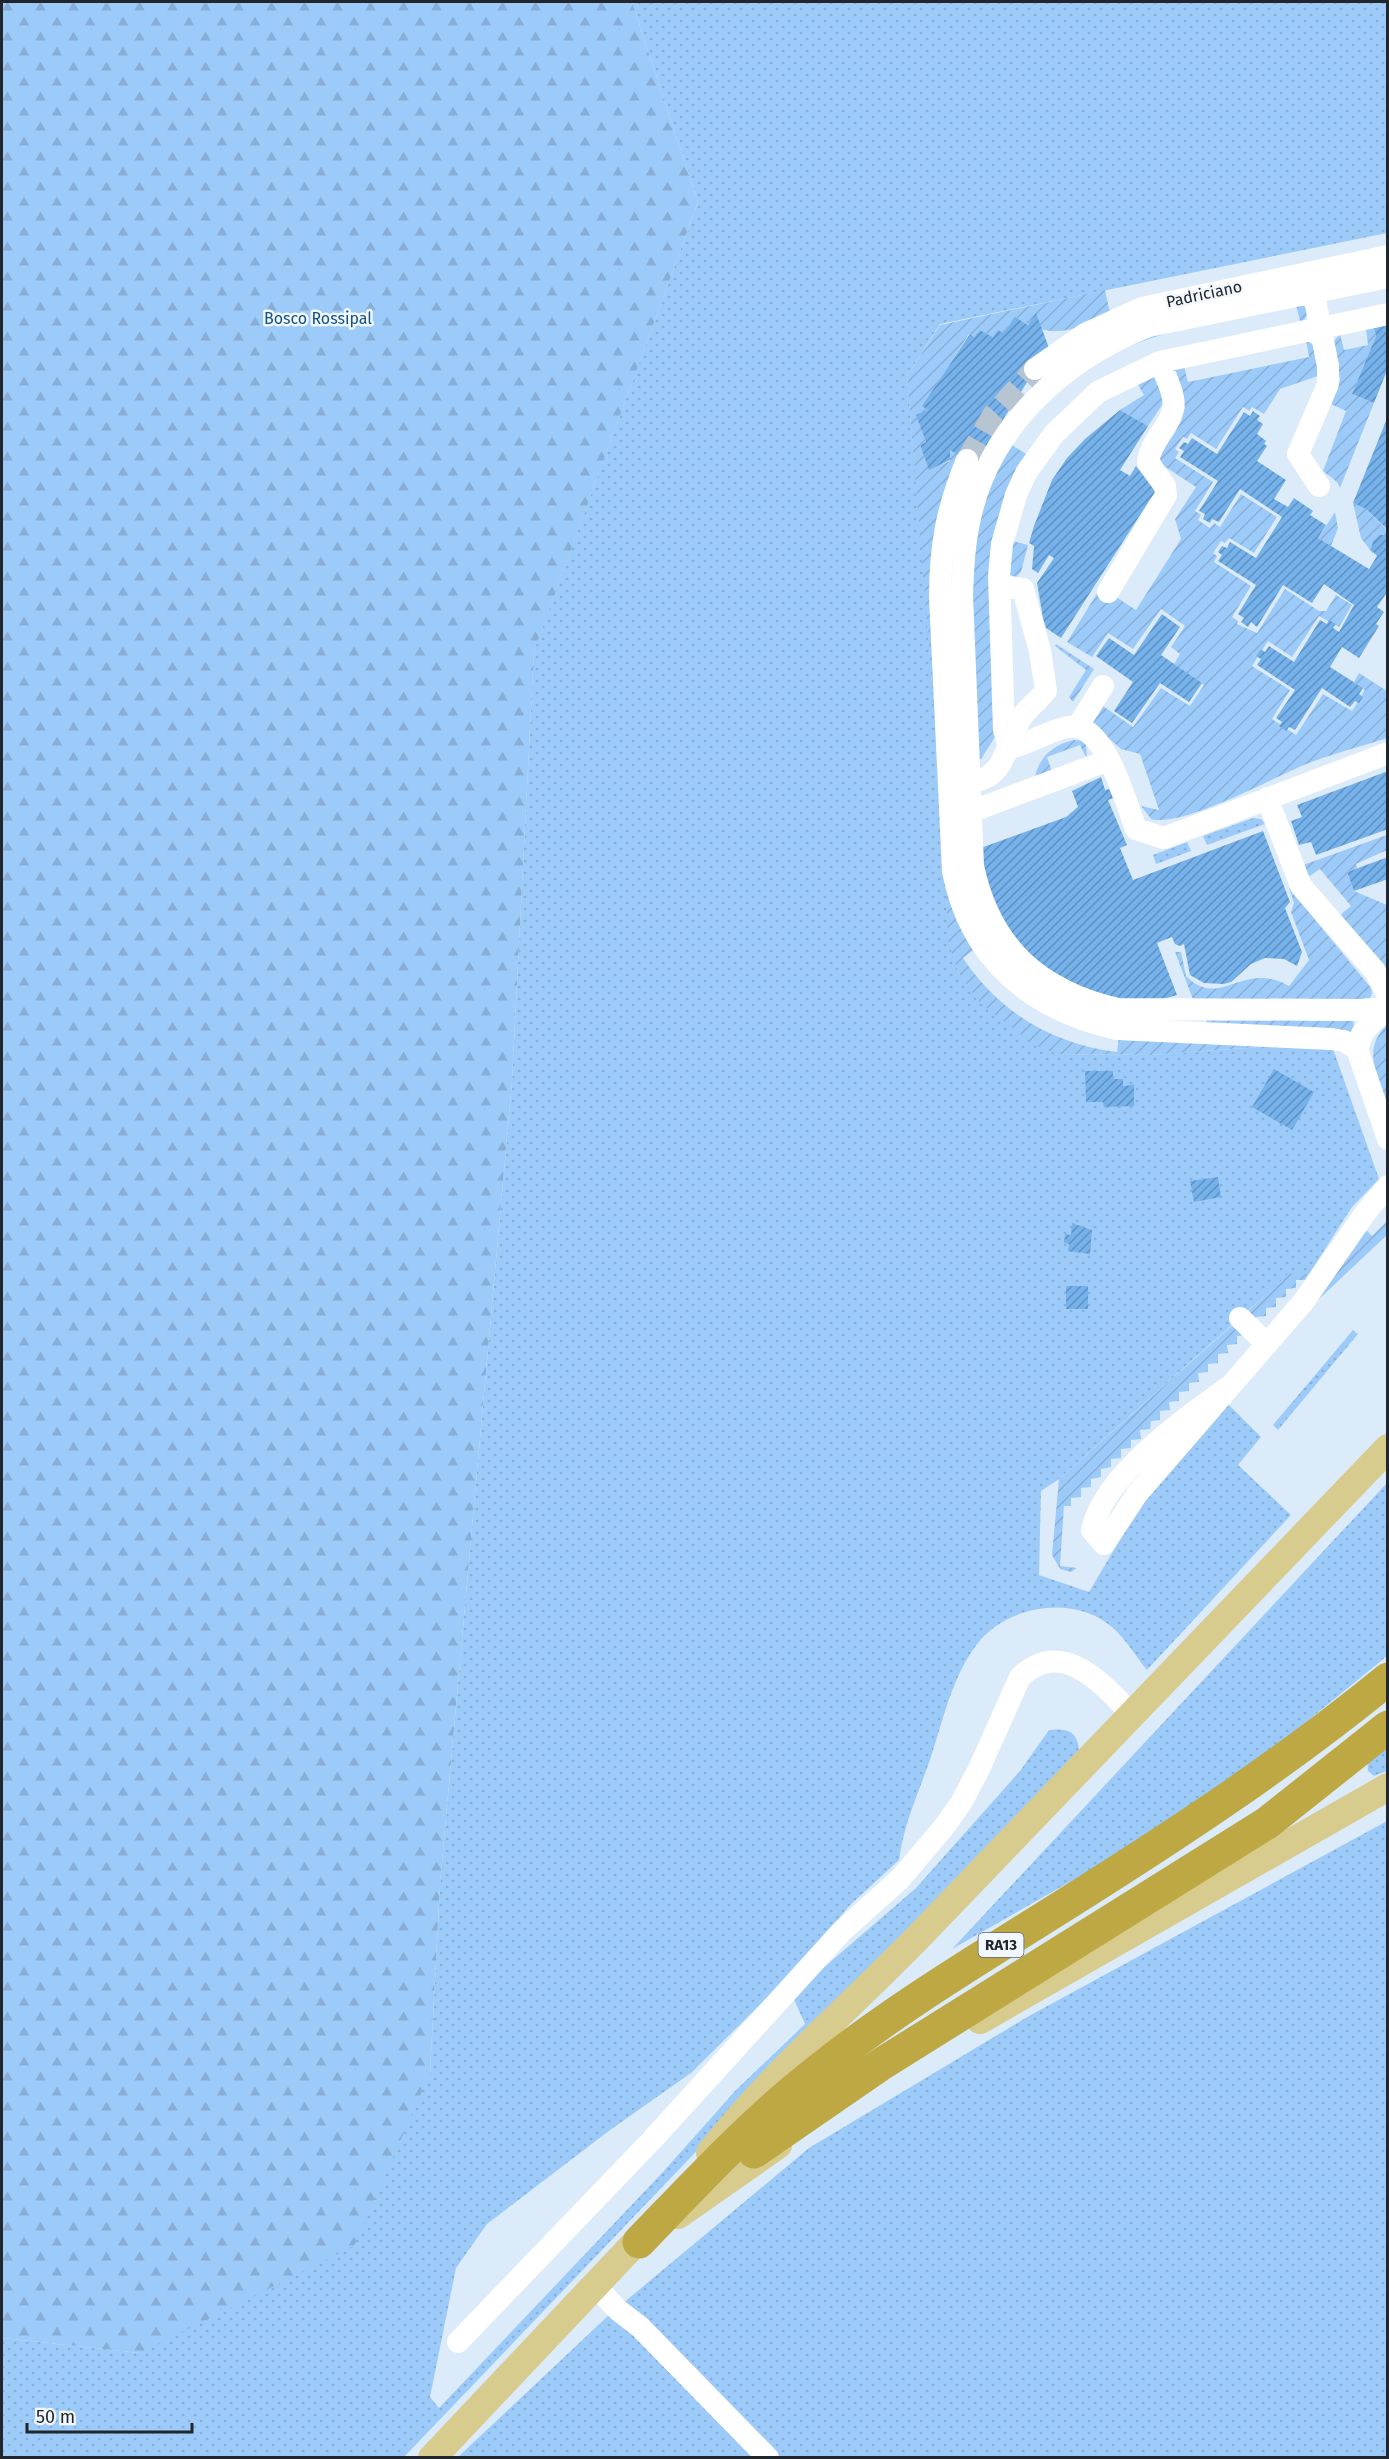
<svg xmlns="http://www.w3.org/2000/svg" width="1389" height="2459" font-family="'Fira Sans',sans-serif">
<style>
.grass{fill:url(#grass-dots)}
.forest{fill:url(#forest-firs)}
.garden{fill:url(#garden-furrows)}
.building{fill:url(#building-hatch)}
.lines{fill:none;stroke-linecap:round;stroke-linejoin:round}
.minor-tunnel{stroke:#b7c4d1;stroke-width:22;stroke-dasharray:22 11;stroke-linecap:butt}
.minor{stroke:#fff;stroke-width:22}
.major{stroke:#d8cb8e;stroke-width:28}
.highway{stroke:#bea843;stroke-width:33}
.labels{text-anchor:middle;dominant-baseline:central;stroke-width:5;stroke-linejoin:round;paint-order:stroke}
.shield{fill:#f1f7fd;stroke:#5f656b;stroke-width:1.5}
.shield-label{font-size:15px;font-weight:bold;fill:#21262c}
.street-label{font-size:16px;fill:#21262c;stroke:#f1f7fd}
.park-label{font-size:16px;fill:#105286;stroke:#f1f7fd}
</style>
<defs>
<pattern id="grass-dots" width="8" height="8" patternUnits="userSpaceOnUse" patternTransform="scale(1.5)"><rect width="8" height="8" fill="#9dcbf9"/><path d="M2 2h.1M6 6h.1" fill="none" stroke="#87aed6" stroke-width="1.8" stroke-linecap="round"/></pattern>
<pattern id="forest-firs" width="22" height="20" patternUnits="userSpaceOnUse" patternTransform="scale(1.5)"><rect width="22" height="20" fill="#9dcbf9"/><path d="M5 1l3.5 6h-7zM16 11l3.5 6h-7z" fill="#87aed6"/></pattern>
<pattern id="garden-furrows" width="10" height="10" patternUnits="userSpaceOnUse" patternTransform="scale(1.5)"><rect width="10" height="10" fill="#9dcbf9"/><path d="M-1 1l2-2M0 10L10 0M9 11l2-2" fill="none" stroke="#87aed6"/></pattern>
<pattern id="building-hatch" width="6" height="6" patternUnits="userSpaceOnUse" patternTransform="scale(1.5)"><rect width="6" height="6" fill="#75b1ea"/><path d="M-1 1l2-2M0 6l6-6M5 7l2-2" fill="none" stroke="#6090be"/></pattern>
</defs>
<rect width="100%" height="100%" fill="#dcebfa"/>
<path class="grass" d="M632 2H1387V233L940 324 907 376 958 972 1057 1054 1151 1055 1287 1045 1332 1046 1379 1179 1352 1207 1309 1274 1288 1275 1059 1479 1041 1491 1039 1575 1089 1592 1144 1499 1226 1402 1261 1437 1238 1465 1291 1515 1147 1670C1136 1657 1126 1639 1112 1627 1074 1594 1008 1605 978 1643 953 1674 943 1720 931 1757 919 1792 904 1823 899 1860L849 1906 807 1958 691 2073 610 2130 487 2224 456 2268 430 2397 439 2408 662 2173 736 2090 805 2024 792 1995 916 1888 1020 1771 1049 1730C1067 1728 1078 1731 1079 1751L404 2457 2 2458V2338L140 2353 430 2073 440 1885 512 1081 534 650 698 202Z
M1253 818 1261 819 1265 824 1207 845 1203 836Z
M1187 842 1191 851 1156 864 1153 855Z
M1353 1330 1358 1334 1278 1430 1273 1425Z
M1387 1483V1656L1272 1750 1142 1841 952 1949Z
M1387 1744V1771L1374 1776 1368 1771 1367 1759Z
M1387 1821V2457L457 2458 610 2314 809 2148 1029 2016Z"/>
<path class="forest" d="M2 2H632L698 202 534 651 512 1081 440 1885 430 2073 354 2246 140 2353 2 2338Z"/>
<path class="garden" d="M1105 290 1110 313C1074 332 1051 340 1015 317L1003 333 993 337 980 330 974 337 969 334 923 406 928 410 917 416 926 442 920 445 929 469 950 461V450L960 456 935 723 907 376 940 325Z
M1296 302 1307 307 1308 314 1304 320 1300 321 1296 305C1181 329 1081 337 1012 445L1026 454 1004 498 990 555 995 737 981 759H976C972 728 973 695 972 663 971 626 966 587 971 550 984 459 1042 378 1128 342 1180 320 1241 314 1296 302Z
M1374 328 1376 336 1352 394 1374 403 1340 488 1337 482 1323 471 1346 411 1331 404 1340 380 1334 341 1340 334 1344 350 1368 345 1366 329Z
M1306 340 1316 347 1318 376 1280 389 1264 414 1252 407 1249 411 1243 407 1216 449 1191 433 1187 439 1183 437 1175 449 1179 452 1175 458 1213 482 1195 511 1201 515 1198 520 1210 528 1214 523 1220 527 1241 494 1277 517 1254 553 1229 538 1225 543 1221 541 1213 553 1217 556 1214 562 1251 586 1232 617 1238 621 1237 624 1257 633 1285 589 1319 611H1326L1336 595 1352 605 1339 627 1319 616 1292 657 1268 641 1252 666 1290 690 1272 719 1296 735 1323 694 1352 711 1365 690 1354 682 1359 673 1387 691V738C1360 747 1331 754 1304 765 1272 778 1182 828 1151 819L1141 806 1159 810 1140 754 1121 749 1089 721 1103 706 1133 727 1161 688 1190 706 1204 685 1174 664 1180 654 1171 647 1185 626 1161 609 1133 649 1108 633 1092 657 1067 642 1101 587 1136 610 1181 539 1175 519 1196 487 1164 466 1159 457 1185 408 1174 369 1184 366 1188 382 1309 357Z
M1155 377 1164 402 1148 426 1120 410 1144 395 1137 383Z
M1353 503 1366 509 1387 530V535H1379L1373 541V554L1361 538Z
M1335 512 1338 528 1331 546 1318 538Z
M1012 541 1028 545 1021 572 1016 577 1010 575V572Z
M1056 644 1094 669 1073 702 1069 697 1086 670 1055 646Z
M1074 740 1082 741 1086 744 1087 759 1080 745 1047 757 1052 772 1035 777C1039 757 1054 744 1074 740Z
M1387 835V850L1356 864 1357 868 1347 872 1354 891 1387 905V975L1339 916 1351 906 1320 869 1307 878 1303 865Z
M945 859 976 948 963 958C999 1012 1052 1044 1117 1052L1119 1036 1287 1045 1151 1055 1057 1054 1035 1045 980 1003 958 972 948 941Z
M1289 888 1371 988 1372 994 1369 1000 1194 1002 1175 952H1181L1186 976C1221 1011 1241 959 1289 986L1309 960 1291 912 1294 903Z
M1207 1019 1353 1021 1354 1026 1350 1033 1206 1024Z
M1387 1025V1106C1378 1077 1361 1049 1387 1025Z
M1387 1221V1235L1318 1300 1361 1225 1372 1236Z
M1288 1274H1309L1305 1280H1296V1288L1286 1289V1297L1276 1298V1307L1266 1308V1316L1256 1317 1257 1326 1244 1315Z
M1236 1322 1247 1335 1237 1336V1344L1227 1345 1228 1353 1218 1354V1363L1208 1364V1372L1198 1373 1199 1382 1189 1383V1391L1179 1392V1401L1169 1402 1170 1410 1160 1411V1420L1151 1421 1150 1429 1140 1430 1141 1439 1131 1440V1448L1121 1449V1458L1111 1459V1467L1101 1469V1477L1091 1479V1487L1081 1488V1497L1071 1498V1506H1064L1060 1566 1077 1568 1071 1572 1060 1569 1052 1555 1059 1479Z"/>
<path class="building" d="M1036 313 1049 348 974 465 950 450V460L929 470 920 445 926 442 916 415 928 410 922 406 970 334 974 337 980 330 993 337 998 330 1003 333 1015 317 1028 325Z
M1388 325V368L1374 403 1352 394 1376 336 1374 328Z
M1120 410 1148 426 1120 470 1130 476 1136 466 1157 494 1151 498 1061 638 1046 628 1043 618 1037 583 1054 558 1049 555 1038 573 1032 569 1034 546 1029 543 1034 526 1052 480 1067 458 1085 439Z
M1253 411 1260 416 1257 420 1263 424 1257 434 1266 441 1264 444 1267 446 1257 461 1286 480 1274 499 1288 507 1294 498 1313 511 1310 515 1326 525 1318 538 1369 569 1377 556 1371 550 1373 541 1379 535H1388V591L1377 607 1384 612 1376 624 1379 626 1359 658 1342 647 1330 667 1363 688 1359 694 1363 697 1359 703 1355 701 1350 707 1322 688 1295 730 1289 727 1286 731 1279 726 1282 722 1276 718 1295 690 1257 665 1261 659 1256 656 1261 649 1265 652 1269 646 1294 662 1320 620 1327 624 1329 620 1336 624 1333 628 1339 632 1354 605 1324 584 1312 603 1283 585 1257 627 1251 622 1248 627 1241 622 1244 618 1238 614 1256 585 1218 561 1222 555 1218 552 1222 546 1227 548 1230 542 1256 558 1282 517 1240 489 1219 522 1212 519 1210 523 1203 519 1205 514 1199 511 1218 481 1180 457 1184 451 1179 448 1184 442 1188 444 1192 438 1217 454 1244 412 1250 416Z
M1388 416V530L1366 509 1353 503Z
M1162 614 1180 627 1161 655 1202 683 1189 702 1160 683 1132 723 1114 711 1133 682 1096 656 1109 638 1134 655Z
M1388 771V829L1316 855 1311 842 1299 845 1291 821 1302 817 1297 805Z
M1101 777 1105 790 1109 789 1113 798 1108 800 1127 845 1120 848 1133 880 1263 831 1290 902 1285 908 1302 952 1297 966 1284 959 1265 958 1251 964 1231 982 1224 984 1204 983 1190 975 1184 944 1180 946 1175 944 1172 937 1157 943 1177 995 1146 1004 1105 1000 1026 957 987 895 978 849 1066 817 1078 807 1072 791Z
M1388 857V881L1385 880 1354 891 1347 872Z
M1274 1069 1314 1092 1292 1130 1252 1107Z
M1085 1071H1113V1079H1123V1086L1134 1085V1106L1104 1107 1103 1102H1086Z
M1218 1177 1221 1197 1194 1202 1190 1181Z
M1072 1223 1092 1230 1090 1254 1068 1251 1069 1244 1064 1243 1065 1234 1071 1235Z
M1066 1286H1088V1309H1066Z"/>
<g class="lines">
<path class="minor-tunnel" d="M967 460 993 415 1035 369"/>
<path class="minor" d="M1388 277 1149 326C1064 359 990 426 970 518 964 544 963 569 962 595L973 866C990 947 1039 991 1118 1009L1362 1010 1388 1007
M1311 280 1328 366V384L1298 454 1319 486
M1035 369 1085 334 1142 308 1388 256
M967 460C947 508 940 546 940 597L953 871C970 960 1032 1010 1117 1029L1331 1039 1344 1041 1357 1049
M1108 592 1166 495 1165 486 1148 462C1150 439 1178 421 1173 398 1171 386 1164 373 1160 362
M1078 726 1103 686
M1010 748 1004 730 999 576 1002 544 1016 495 1026 473 1054 434 1098 392 1160 362 1388 314
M1010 748C1030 743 1048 731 1068 727 1104 719 1126 803 1136 829L1164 838 1388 753
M969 782C1006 780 1006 743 1021 718 1028 707 1038 701 1046 691L1040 651 1023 589 1000 586
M1267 798 1301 886 1375 971 1388 995
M956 813 970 812 1109 760
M1388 1010 1374 1020 1363 1032 1357 1049 1388 1139
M1240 1318 1267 1344
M1230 1386C1186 1417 1103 1476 1092 1530L1104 1544 1137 1494 1304 1301 1366 1212 1388 1186
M595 2286 618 2310 640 2327 768 2458
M458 2342 652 2140 843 1930 900 1879 944 1827 961 1803 979 1769 1020 1677C1063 1637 1103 1684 1133 1716"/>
<path class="major" d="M980 2020 1388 1787
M710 2153C774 2071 853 2005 925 1930 1079 1770 1234 1610 1388 1448
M678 2215 778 2145
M432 2458 653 2224"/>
<path class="highway" d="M754 2152 883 2063 1267 1823 1388 1727
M639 2242C697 2182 754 2120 820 2069 889 2014 964 1968 1039 1921 1159 1846 1278 1769 1388 1679"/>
</g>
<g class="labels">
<rect class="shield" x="978.5" y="1933" width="45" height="24" rx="4.5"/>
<g class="shield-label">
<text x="1001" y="1945">RA13</text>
</g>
<g class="street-label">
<text transform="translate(1204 294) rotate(-12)">Padriciano</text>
</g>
<g class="park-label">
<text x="318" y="318">Bosco Rossipal</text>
</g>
</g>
<rect width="1389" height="2459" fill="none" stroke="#21262c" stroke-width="6"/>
<path d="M27 2423v9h165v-9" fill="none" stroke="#21262c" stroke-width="3"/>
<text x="36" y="2423" font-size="18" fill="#21262c" stroke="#f1f7fd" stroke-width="4.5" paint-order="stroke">50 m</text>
</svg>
